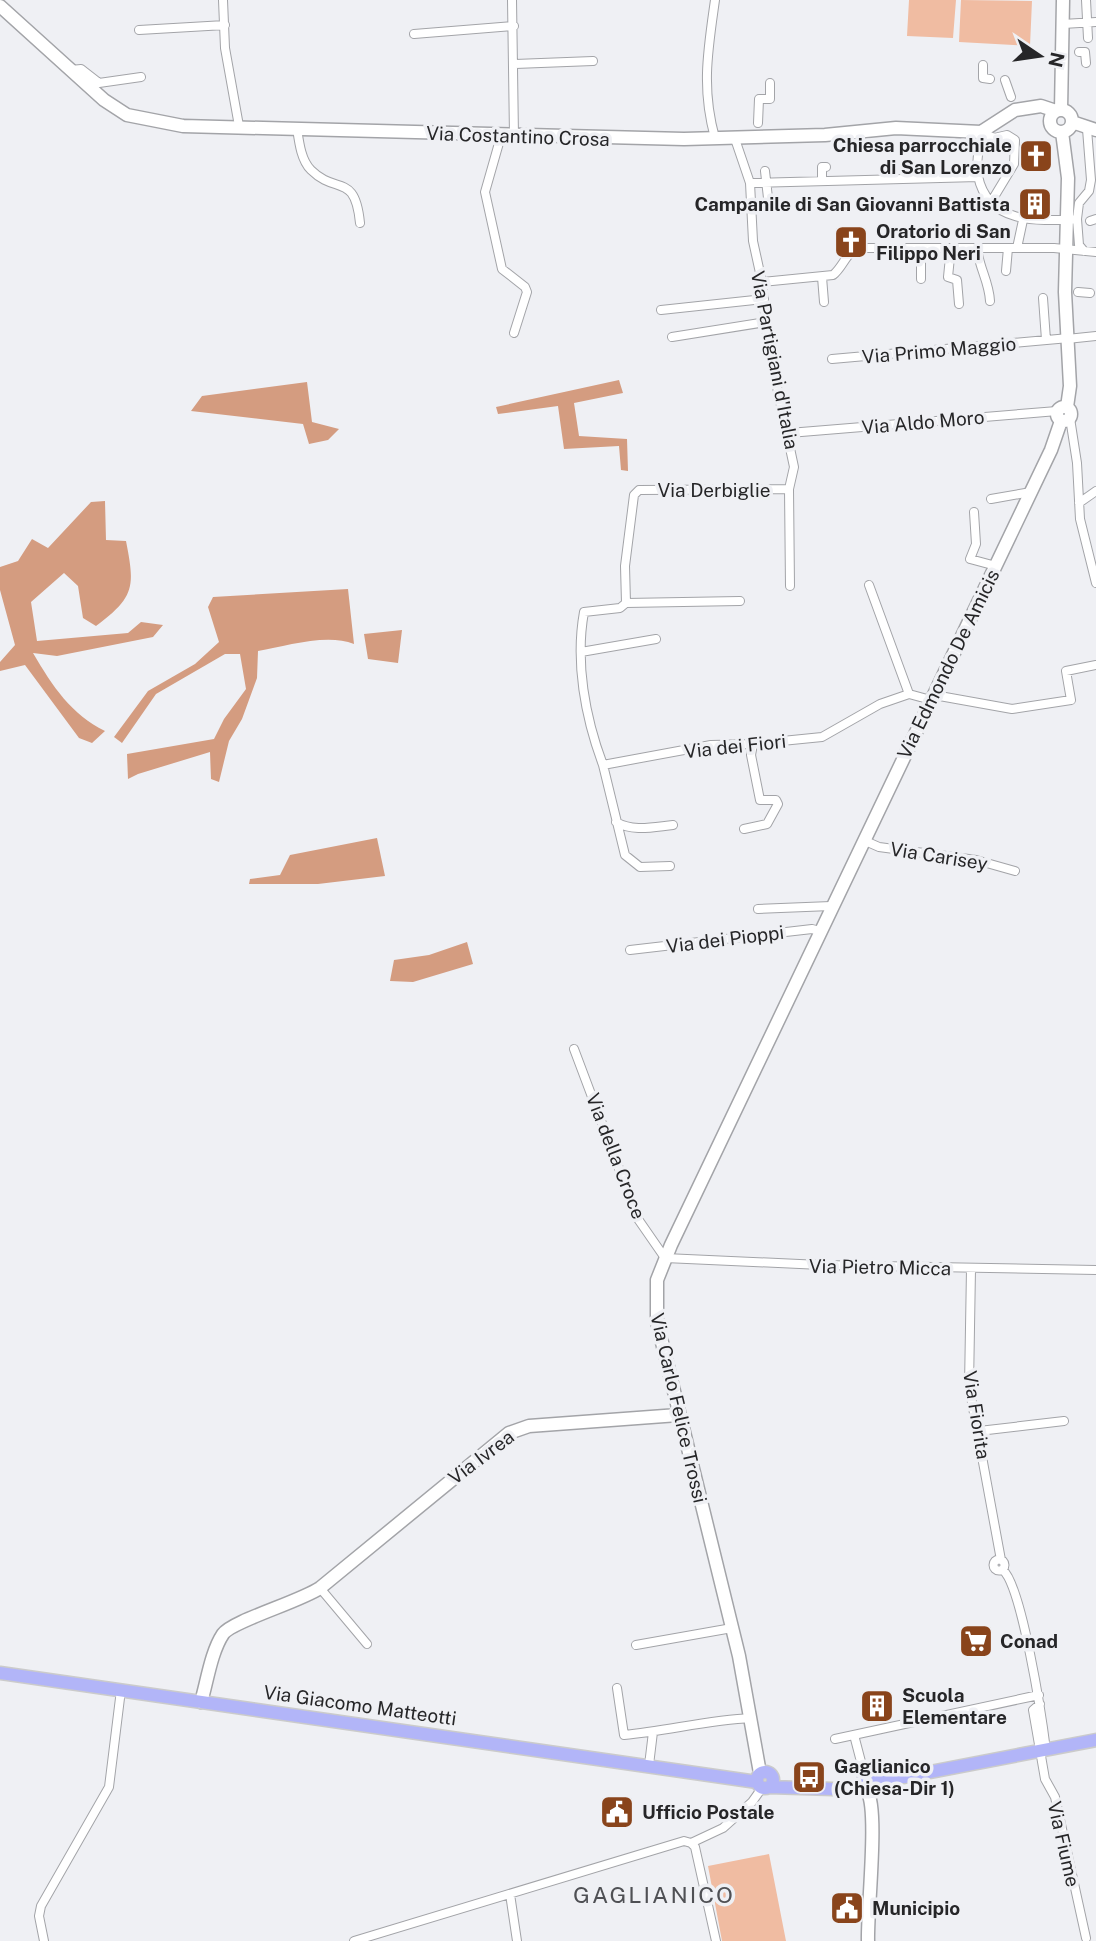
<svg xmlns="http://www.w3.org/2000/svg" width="1096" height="1941" font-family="'Public Sans',sans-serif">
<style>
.green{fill:#f0bca2}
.forest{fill:#d49c80}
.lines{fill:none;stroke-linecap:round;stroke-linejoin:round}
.street-casing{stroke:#a3a4a8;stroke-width:10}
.secondary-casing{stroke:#a3a4a8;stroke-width:15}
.primary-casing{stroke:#cbcbcb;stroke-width:15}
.street{stroke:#fff;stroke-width:8}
.secondary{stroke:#fff;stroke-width:12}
.primary{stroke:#b2b5f8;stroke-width:12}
.labels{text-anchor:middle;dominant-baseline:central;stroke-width:7;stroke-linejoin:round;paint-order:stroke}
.street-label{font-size:19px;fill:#262628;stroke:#eff0f4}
.poi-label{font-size:19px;font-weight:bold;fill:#262628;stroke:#eff0f4;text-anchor:start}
.quarter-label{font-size:23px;letter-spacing:2px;fill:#4f5054;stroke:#eff0f4}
</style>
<rect width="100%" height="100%" fill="#eff0f4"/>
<path class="green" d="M909 0H956L953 38 907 36Z
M961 0 1032 1 1030 46 959 42Z
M769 1854 786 1941H722L708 1866Z"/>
<path class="forest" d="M619 380 623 393 574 403 579 436 627 439 628 471 621 470 619 446 564 449 558 406 498 414 496 407Z
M307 382 312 422 339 429 328 440 309 444 303 424 191 411 202 396Z
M105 501 106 540 126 541C135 587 135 597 96 626L83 618 78 586 64 573 31 602 37 641 128 633 141 622 163 625 153 637 57 656 33 653C53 687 71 714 105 731L92 743 79 738 25 665 0 671V662L15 645 0 590V567L18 561 32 539 48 548 91 502Z
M348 589 354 644C327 633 286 646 258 651L257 678 242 719 229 741 219 782 211 779 210 752 138 774 128 779 127 754 214 739 224 719 246 689 240 654H225L156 694 122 743 114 737 148 691 195 664 219 642 208 607 213 597Z
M402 630 398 663 368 659 364 634Z
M377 838 385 876 318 884H249L250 879 280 875 290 855Z
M467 942 473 964 413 982 390 981 394 960 429 955Z"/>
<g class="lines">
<g class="street-casing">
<path id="street" d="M223 0 225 48 239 126
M512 0 514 136
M1086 0 1088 38
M1063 24 1096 22
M139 30 225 25
M414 34 514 26
M1079 52H1085L1086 63
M515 64 593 61
M983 65V78L990 79
M71 70 81 69 99 83 141 77
M1005 80 1011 97
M758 123 759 99H770V83
M297 128C299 142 301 160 311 170 336 195 355 172 360 223
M501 136 485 192 502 269 525 287 527 292 514 333
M734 136 750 183 753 241 762 282 768 345 794 467 789 489 790 586
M715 138C701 88 708 50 715 0
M765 171 769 207
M822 181V167H826
M750 183 978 177
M991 202 1014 164 1015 140 1007 135 994 138 981 132C980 146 975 163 978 176 988 225 1039 221 1077 219L1079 203 1089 191 1091 180 1087 129
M1077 219 1079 245 1084 251
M1090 221 1096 219
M977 248C979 268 989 281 990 301
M1017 248 1023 220
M950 257 948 277 957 280 959 304
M1006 271 1008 248
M822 277 824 302
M921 279V253
M762 282 833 275C843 267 846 253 857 248H1054L1096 252
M1078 292 1090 293
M1043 298 1046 340
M661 310 764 299
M672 337 766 322
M1067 339 1096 336
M832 359 1069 338
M1070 418 1077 463 1080 519 1096 583
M789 433 1057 411
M789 489 639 490 634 495 625 566 626 603 620 608 584 612C575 662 585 717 603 765L711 745 753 744 822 737 880 704 909 694 931 700
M991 499 1031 492
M1079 503 1096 491
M974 512 976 544 970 559 996 566
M869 585 909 694
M626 603 740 601
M581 652 656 639
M934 695 1012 709 1071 700 1066 671 1096 665
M603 765 625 855 640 867 670 866
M616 822C633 832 653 827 673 825
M744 829 767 824 778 804 776 800H760L751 755 753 744
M863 840 879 847 976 860 1015 871
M758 909 831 906
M630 950 812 929 820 931
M574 1049 638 1219 665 1258 821 1265 1096 1270
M971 1269 969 1386 1001 1560
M979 1431 1064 1421
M993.5 1565a5.5 5.5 0 1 1 11 0a5.5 5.5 0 1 1-11 0Z
M1003 1570C1022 1587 1042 1718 1046 1750
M320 1588 367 1644
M636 1645 732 1628
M617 1688 624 1735C667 1731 708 1720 751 1718
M1040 1704 1033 1710 1045 1779 1055 1797 1086 1938
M854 1735 865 1777
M835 1739 1039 1695
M649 1765 653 1732
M691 1843 695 1847 716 1941
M510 1894 517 1941
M44 1941 39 1916 41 1906 109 1787 121 1690
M354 1941 684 1841 691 1843 723 1828 752 1802 762 1788"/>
</g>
<g class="secondary-casing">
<path id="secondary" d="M0 6 104 100 127 115 183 126 684 139 825 135 896 128 981 132 1015 110 1041 106 1056 111
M1061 110 1063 0
M1050 121a11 11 0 1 1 22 0a11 11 0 1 1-22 0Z
M1072 122 1096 130
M1062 132 1068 178 1065 292 1070 386 1067 407
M1057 414a7 7 0 1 1 14 0a7 7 0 1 1-14 0Z
M201 1702C207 1682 211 1652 223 1634 232 1621 299 1602 320 1588L509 1433 529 1426 678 1415
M760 1773 739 1656 657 1322V1280L671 1245 1051 450 1061 421
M867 1791C879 1809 867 1911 868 1941"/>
</g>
<g class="primary-casing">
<path id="primary" d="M0 1673 757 1782
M757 1780a8 8 0 1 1 16 0a8 8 0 1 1-16 0Z
M862 1784a8 8 0 1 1 16 0a8 8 0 1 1-16 0Z
M874 1777H904L1096 1740
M769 1787 865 1790"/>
</g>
<use href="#street" class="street"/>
<use href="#secondary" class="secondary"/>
<use href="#primary" class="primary"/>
</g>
<defs>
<g id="church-square" transform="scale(1.75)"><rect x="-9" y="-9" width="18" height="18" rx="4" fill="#89441b" stroke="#eff0f4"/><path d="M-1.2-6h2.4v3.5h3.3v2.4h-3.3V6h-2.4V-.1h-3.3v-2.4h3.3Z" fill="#fff"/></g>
<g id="building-square" transform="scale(1.75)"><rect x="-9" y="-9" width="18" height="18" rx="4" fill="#89441b" stroke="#eff0f4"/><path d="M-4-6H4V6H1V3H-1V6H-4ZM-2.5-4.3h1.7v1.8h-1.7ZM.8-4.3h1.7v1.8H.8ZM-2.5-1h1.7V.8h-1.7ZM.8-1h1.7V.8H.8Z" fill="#fff"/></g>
<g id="supermarket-square" transform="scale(1.75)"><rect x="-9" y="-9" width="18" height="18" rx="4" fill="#89441b" stroke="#eff0f4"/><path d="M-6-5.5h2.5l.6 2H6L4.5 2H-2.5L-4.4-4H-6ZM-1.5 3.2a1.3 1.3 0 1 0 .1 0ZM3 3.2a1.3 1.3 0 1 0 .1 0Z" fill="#fff"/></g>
<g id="bus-square" transform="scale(1.75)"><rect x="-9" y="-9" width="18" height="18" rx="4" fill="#89441b" stroke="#eff0f4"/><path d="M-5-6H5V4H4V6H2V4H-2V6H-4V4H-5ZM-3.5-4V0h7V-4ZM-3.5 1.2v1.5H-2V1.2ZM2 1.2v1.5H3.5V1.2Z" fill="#fff"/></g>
<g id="civic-square" transform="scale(1.75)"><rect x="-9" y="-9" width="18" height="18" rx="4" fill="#89441b" stroke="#eff0f4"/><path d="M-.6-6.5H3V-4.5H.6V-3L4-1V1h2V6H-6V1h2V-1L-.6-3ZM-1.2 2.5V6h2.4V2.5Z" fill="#fff"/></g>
</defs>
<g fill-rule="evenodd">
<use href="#church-square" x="1036" y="156"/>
<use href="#building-square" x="1035" y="204"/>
<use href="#church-square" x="851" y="242"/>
<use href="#supermarket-square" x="976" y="1641"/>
<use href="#building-square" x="877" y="1706"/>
<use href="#bus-square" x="809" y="1777"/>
<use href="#civic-square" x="617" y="1812"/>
<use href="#civic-square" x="847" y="1908"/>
</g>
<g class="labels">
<g class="street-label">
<text transform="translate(518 136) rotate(2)">Via Costantino Crosa</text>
<text transform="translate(939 350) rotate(-5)">Via Primo Maggio</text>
<text transform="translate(775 360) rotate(79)">Via Partigiani d'Italia</text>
<text transform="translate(923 422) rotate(-5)">Via Aldo Moro</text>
<text x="714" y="490">Via Derbiglie</text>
<text transform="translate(948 664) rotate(-64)">Via Edmondo De Amicis</text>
<text transform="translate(735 746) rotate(-6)">Via dei Fiori</text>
<text transform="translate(939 856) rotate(9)">Via Carisey</text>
<text transform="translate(725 939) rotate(-7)">Via dei Pioppi</text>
<text transform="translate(616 1156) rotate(69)">Via della Croce</text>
<text transform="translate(880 1267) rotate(1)">Via Pietro Micca</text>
<text transform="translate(679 1408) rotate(77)">Via Carlo Felice Trossi</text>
<text transform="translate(977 1415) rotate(81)">Via Fiorita</text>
<text transform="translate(481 1457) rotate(-37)">Via Ivrea</text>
<text transform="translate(360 1705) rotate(8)">Via Giacomo Matteotti</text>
<text transform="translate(1064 1844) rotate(77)">Via Fiume</text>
</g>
<g class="poi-label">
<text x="1012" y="145" text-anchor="end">Chiesa parrocchiale<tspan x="1012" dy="22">di San Lorenzo</tspan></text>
<text x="1010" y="204" text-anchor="end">Campanile di San Giovanni Battista</text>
<text x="876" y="231">Oratorio di San<tspan x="876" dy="22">Filippo Neri</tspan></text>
<text x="1000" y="1641">Conad</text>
<text x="902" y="1695">Scuola<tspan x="902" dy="22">Elementare</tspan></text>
<text x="834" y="1766">Gaglianico<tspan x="834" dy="22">(Chiesa-Dir 1)</tspan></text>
<text x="642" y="1812">Ufficio Postale</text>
<text x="872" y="1908">Municipio</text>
</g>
<g class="quarter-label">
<text x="654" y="1894">GAGLIANICO</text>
</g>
</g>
<g transform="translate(1040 56) rotate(103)" stroke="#eff0f4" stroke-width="5" paint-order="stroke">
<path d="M0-5L12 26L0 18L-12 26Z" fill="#262628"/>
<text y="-10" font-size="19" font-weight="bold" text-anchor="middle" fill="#262628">N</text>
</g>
</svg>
